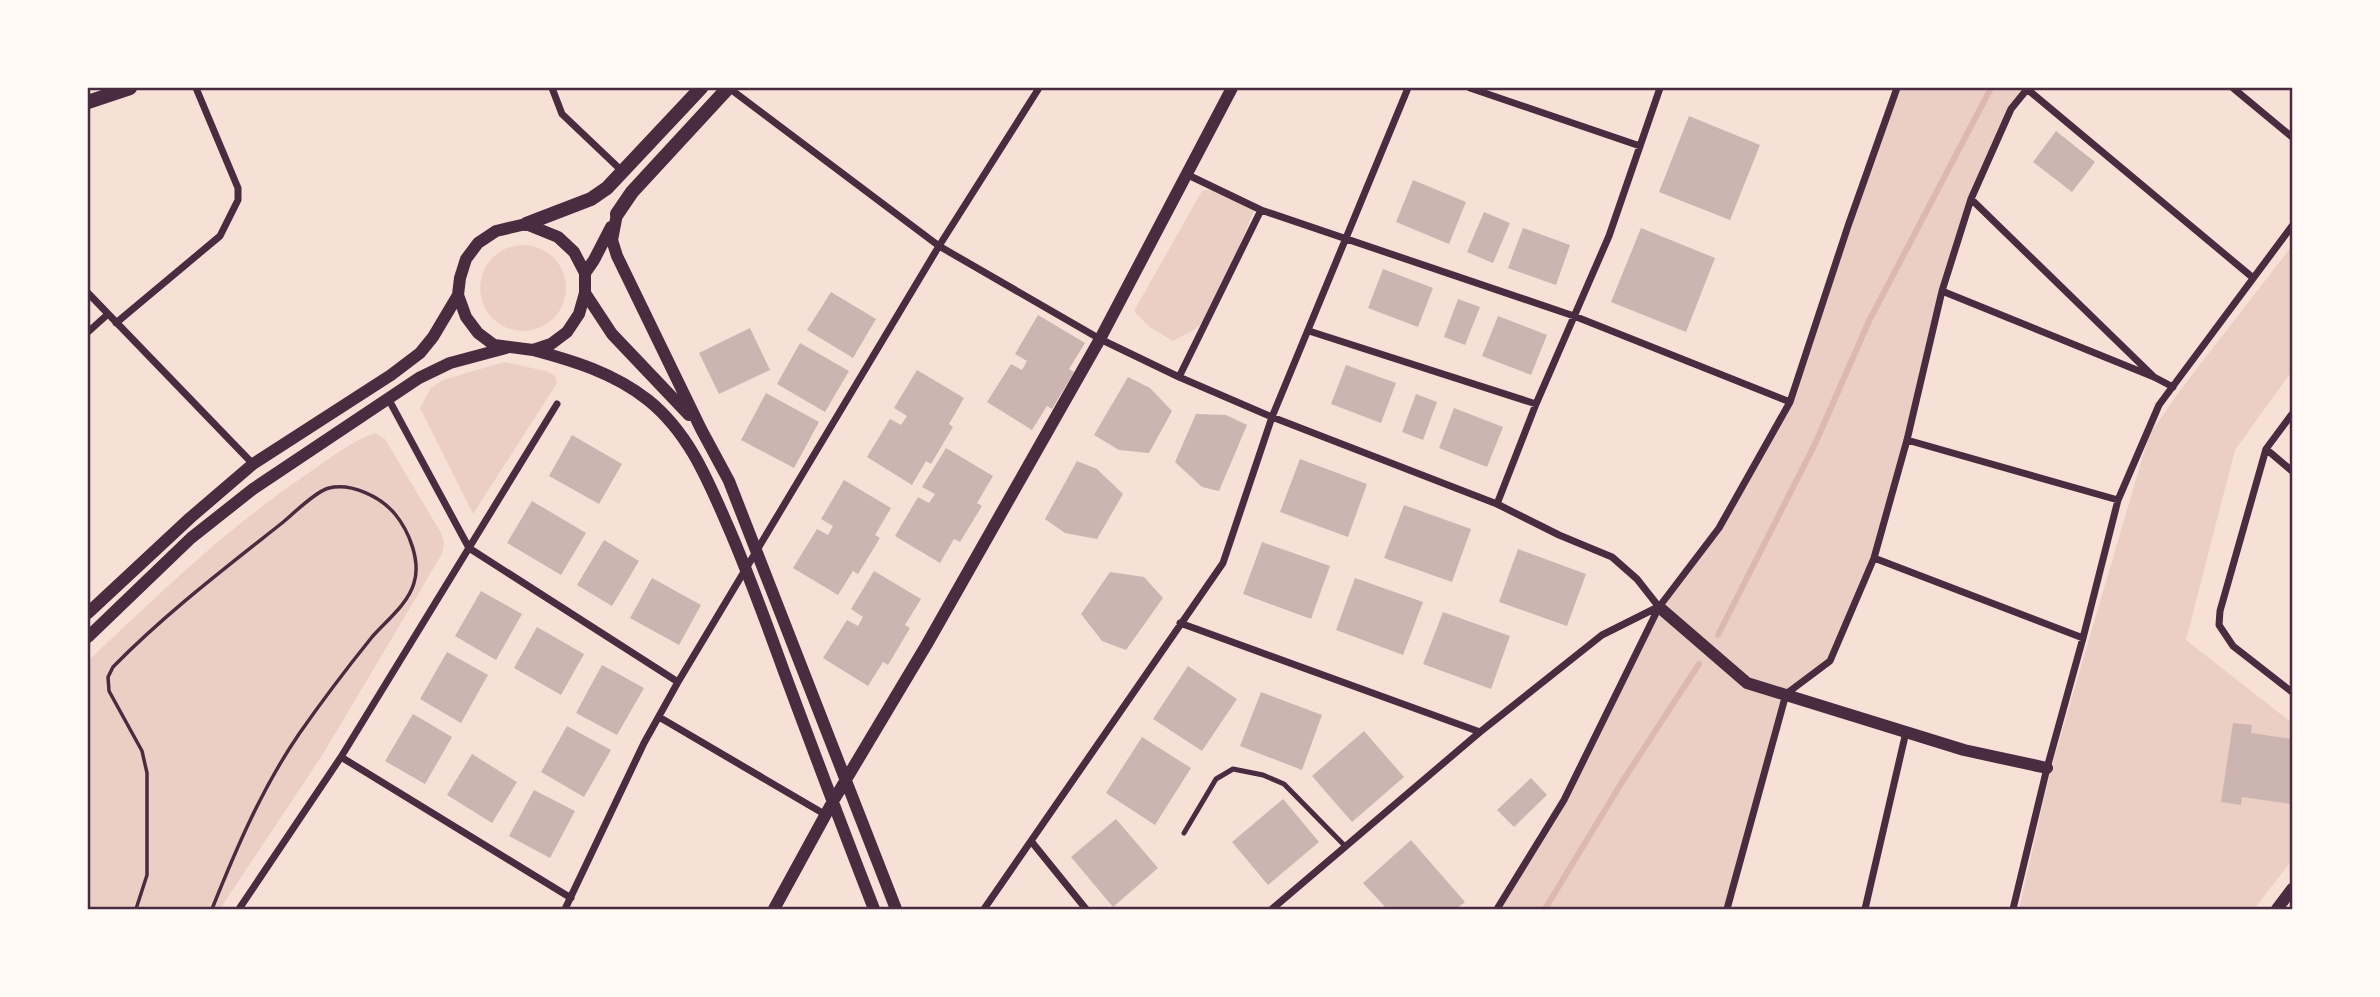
<svg xmlns="http://www.w3.org/2000/svg" width="2380" height="997" font-family="'Varela Round',sans-serif">
<style>
.green{fill:#ebcfc5}
.lines{fill:none;stroke-linecap:round;stroke-linejoin:round}
.stream{stroke:#dcb8b0;stroke-width:6}
.building{fill:#ccb4b1}
.path{stroke:#4a2c40;stroke-width:3.5}
.service{stroke:#4a2c40;stroke-width:5}
.minor{stroke:#4a2c40;stroke-width:7}
.tertiary{stroke:#4a2c40;stroke-width:12}
.secondary{stroke:#4a2c40;stroke-width:14}
.neatline{fill:none;stroke:#4a2c40;stroke-width:2.5}
</style>
<rect width="100%" height="100%" fill="#f7e1d7"/>
<path class="green" d="M1897 88H2028L2011 109 1971 199 1942 291 1874 558 1830 661 1786 694 1727 909H1497L1564 800 1659 607 1719 528 1790 402Z
M1214 188 1249 202 1254 211 1209 317 1192 331 1173 341 1151 328 1134 311 1202 191Z
M480 288a43 43 0 1 1 86 0a43 43 0 1 1-86 0Z
M2292 246V371L2235 450 2186 640 2292 723V860L2254 909H2019L2050 772 2149 435 2181 389Z
M504 362 546 371 555 376 557 383 473 514 420 408 431 388 443 380Z
M375 433 385 439 441 533 444 542 442 554 323 754 220 909H88V661C158 595 227 528 307 474 329 459 350 442 375 433Z"/>
<g class="lines">
<path class="stream" d="M1718 635 1815 444 1869 321 1991 88
M1545 909 1622 782 1699 664"/>
</g>
<path class="building" d="M1689 116 1760 145 1730 220 1659 192Z
M2056 131 2095 162 2072 192 2033 162Z
M1413 180 1466 202 1449 244 1396 222Z
M1484 212 1510 223 1493 263 1467 252Z
M1523 228 1570 245 1556 285 1508 268Z
M1641 228 1715 258 1686 332 1611 302Z
M1383 269 1433 288 1418 327 1368 308Z
M831 292 876 319 853 358 807 330Z
M1458 299 1480 307 1465 345 1444 337Z
M1038 315 1085 343 1069 369 1074 372 1052 409 1047 406 1032 430 987 402 1011 364 1022 370 1027 361 1015 354Z
M1498 316 1547 335 1531 375 1482 356Z
M750 328 770 370 719 394 699 353Z
M800 343 849 371 825 412 777 384Z
M1346 365 1396 383 1381 423 1331 404Z
M917 370 964 398 949 424 953 427 931 464 926 461 912 485 867 457 890 419 901 425 907 416 894 408Z
M1128 377 1150 388 1172 411 1149 453 1119 450 1094 435Z
M766 393 819 422 794 468 741 440Z
M1416 394 1437 402 1423 440 1402 432Z
M1454 408 1503 427 1487 467 1439 448Z
M1196 414 1226 415 1247 425 1219 491 1202 487 1175 462Z
M572 435 622 464 599 504 549 476Z
M946 448 993 476 977 503 982 506 960 542 954 539 940 563 895 536 918 497 929 503 935 494 922 487Z
M1300 459 1367 484 1348 537 1280 512Z
M1077 461 1097 469 1123 494 1097 539 1065 533 1045 519Z
M844 480 891 508 875 535 880 538 858 574 853 571 838 595 793 568 817 529 828 535 833 526 821 519Z
M532 501 586 533 561 575 507 543Z
M1404 505 1471 529 1452 582 1384 558Z
M604 540 639 561 612 606 577 585Z
M1262 542 1330 566 1311 619 1243 594Z
M1518 549 1586 574 1567 626 1499 602Z
M874 571 921 599 905 625 910 628 888 665 883 662 868 686 823 658 847 620 858 626 863 617 851 609Z
M1110 572 1144 577 1163 598 1126 650 1102 641 1081 614Z
M652 578 701 605 679 645 630 618Z
M1355 578 1423 602 1403 655 1336 630Z
M481 591 522 614 496 660 455 636Z
M1443 612 1510 636 1491 689 1423 664Z
M537 627 584 654 561 695 514 668Z
M447 652 488 675 461 723 420 699Z
M602 665 644 688 617 735 576 713Z
M1188 666 1237 699 1202 751 1153 719Z
M1261 692 1322 715 1302 770 1240 746Z
M413 714 452 737 425 784 385 761Z
M2233 723 2252 725 2251 733 2292 739V804L2242 797 2241 805 2221 802Z
M567 726 611 750 584 797 541 772Z
M1364 731 1404 777 1352 822 1312 776Z
M1142 737 1191 768 1155 825 1106 793Z
M472 754 517 782 492 823 447 795Z
M1531 778 1547 795 1514 827 1497 810Z
M534 790 575 811 550 858 509 836Z
M1283 799 1319 842 1268 885 1232 842Z
M1116 819 1158 868 1113 907 1071 857Z
M1411 840 1465 902 1456 909H1387L1363 883Z"/>
<g class="lines">
<path class="path" d="M136 909 147 875V773L142 751 109 691 108 677 113 667C165 614 224 569 282 523 293 514 316 491 329 488 351 483 380 496 395 514 409 531 421 561 414 583 408 604 386 621 372 637 347 668 322 701 299 734 262 788 236 849 212 909"/>
<path class="service" d="M1184 833 1216 779 1233 769 1263 775 1284 784 1346 847"/>
<path class="minor" d="M552 88 562 114 622 171
M729 88 939 246 1100 339 1179 377 1272 417 1497 504 1559 535 1612 557 1637 579 1659 607
M1470 88 1640 146
M2233 88 2292 137
M2027 89 2252 277
M1186 174 1261 210 1574 316 1790 402
M1971 199 2154 377
M1942 291 2154 377 2173 387
M88 293 253 464
M116 323 220 236 238 200V188L196 88
M1309 331 1536 404
M88 332 108 314
M1179 377 1261 210
M389 400 469 548 678 682
M2292 414 2266 449 2220 611 2219 625 2233 646 2292 692
M1907 440 2118 500
M2266 449 2292 471
M1497 504 1536 404 1609 236 1660 88
M1874 558 2083 638
M1180 623 1480 732
M659 717 826 815
M341 757 571 898
M1031 841 1086 909
M239 909 341 757 557 404
M565 909 644 743 678 682 939 246 1039 88
M984 909 1223 563 1272 417 1408 88
M1272 909 1480 732 1602 635 1658 607
M1497 909 1564 800 1659 607 1719 528 1790 402 1848 226 1897 88
M1727 909 1786 694 1830 661 1874 558 1907 440 1942 291 1971 199 2011 109 2028 88
M1865 909 1906 732
M2013 909 2047 768 2083 638 2118 500 2159 405 2292 226"/>
<path class="tertiary" d="M617 214 612 240 617 256 701 429 729 481 896 909
M585 273 594 260 611 227
M585 293 579 314 567 332 551 344 533 350 494 345 478 333 466 317 458 295 460 278 466 259 478 243 496 231 526 224 558 237 574 252 585 273V293L612 334 689 415
M533 350C574 361 614 373 648 400 688 432 707 478 727 524 749 574 767 625 786 677 815 755 844 832 874 909
M1659 607 1747 683 1964 750 2047 768
M88 613 190 518 253 464 391 375 420 353 433 337 458 295
M88 637 191 538 253 489 419 378 450 363 506 348
M774 909 832 803 927 644 1100 339 1232 88
M2277 909 2292 889"/>
<path class="secondary" d="M88 102 130 88
M617 214 632 192 728 88
M526 224 591 199 607 188 701 88"/>
</g>
<rect width="2380" height="997" fill="none" stroke="#fffaf5" stroke-width="178"/>
<rect x="89" y="89" width="2202" height="819" class="neatline"/>
</svg>
